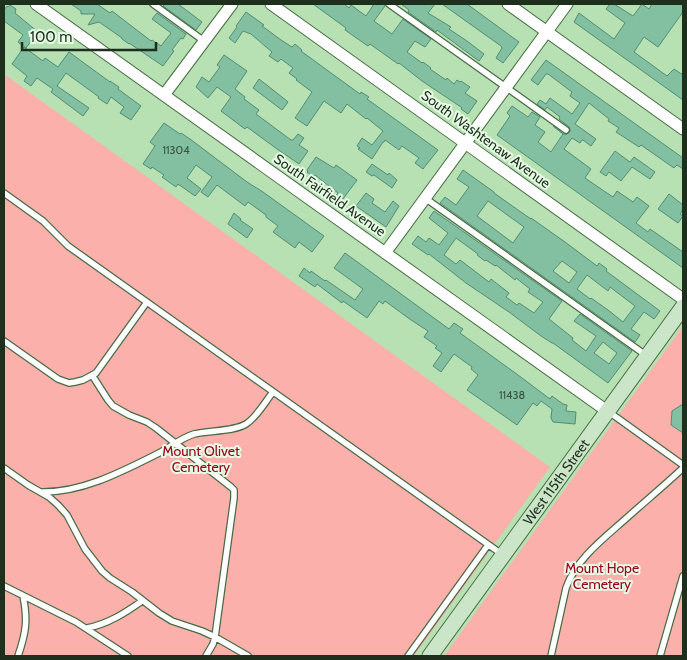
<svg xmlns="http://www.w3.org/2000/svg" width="687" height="660" font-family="Cabin,sans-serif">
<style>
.green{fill:#fcb0ac}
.building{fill:#83bfa1;stroke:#538e72;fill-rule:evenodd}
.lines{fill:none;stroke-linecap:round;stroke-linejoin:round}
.lane-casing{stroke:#476c43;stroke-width:8}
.street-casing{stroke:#476c43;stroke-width:13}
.secondary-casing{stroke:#476c43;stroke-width:17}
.lane{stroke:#fff;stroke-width:5.5}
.street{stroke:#fff;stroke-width:11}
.secondary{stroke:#cae5c8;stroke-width:15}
.labels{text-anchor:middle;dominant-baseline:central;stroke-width:4;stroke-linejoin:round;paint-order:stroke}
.number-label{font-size:11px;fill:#38533f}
.street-label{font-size:14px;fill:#1f2f1e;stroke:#e6fbe4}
.park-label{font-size:14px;fill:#9b0320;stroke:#e6fbe4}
</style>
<rect width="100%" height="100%" fill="#b7e1b3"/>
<path class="green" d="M4 74 550 467 414 656H4Z
M683 326V656H444Z"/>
<path class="building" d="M71 4H97L110 13 112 11 151 41 152 40 161 46 171 33 152 19 157 13 186 34 183 39 181 38 172 50 174 51 163 66 129 43V44L122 39V38L99 22 88 25 95 14H81V11Z
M165 4H178L202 22 196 30 163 6Z
M313 4H344L349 8 351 5 366 16 374 4H384L385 6 374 21 392 34 403 19 431 39 425 47 415 41 407 52 422 63 423 62 431 68 430 69 446 80 447 78 454 84 457 80 460 82 461 81 470 87 465 93 477 101 468 114 461 109 462 108 461 107 422 81 399 63 398 64 370 44 368 46 355 37 345 30 346 28Z
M401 4H435L428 13 451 27 449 29 467 41 484 54 479 61 437 30 436 32 408 12 409 10Z
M442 4H467L519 42 503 63 496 58 502 48 501 46Z
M610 4H614L633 16 642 4 649 9 652 4H683V12L658 47 644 37 634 52 667 76 674 69 683 75V100L574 22 579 13 614 39 625 23 606 9Z
M10 5 16 9 15 13 38 32 26 48 18 42 23 35 4 21V10L7 6 8 7Z
M246 12 264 25 262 26 281 40 292 47 295 44 302 50 301 51 331 73 360 94 361 92 369 97 367 99 438 150 423 169 415 163 419 158 402 146 399 150 385 140 384 142H383L372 159 358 149 360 148 357 146 362 138 372 145 383 131 367 118 366 119 347 104 341 113 324 101 307 126 295 118 312 92 296 80 297 79 289 73 293 68 281 59 278 62 269 56 272 52 251 34 243 31 235 43 229 38 237 27 236 26Z
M24 47 43 61 45 58 58 67 69 52 110 82V81L119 87 118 89 141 106 131 120 120 113 124 107 111 97 107 104 98 98 99 97 66 73 57 86 89 108 83 116 51 92 53 89 37 78 31 86 24 81 27 76 12 64Z
M224 55 247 71 235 89 245 97 244 99 259 110 256 114 291 140H293L298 134 304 138 299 145 308 151 299 164 277 149 247 127 245 129 221 111 231 97 217 87 208 98 196 87 202 77 209 82 220 67 217 65Z
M546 60 683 158V169L677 165 674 168 641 145 639 147 616 132 619 128 608 121 609 119 589 103 575 124 596 139 591 146 583 140H582L580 143 572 138 564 149 591 169 585 178 601 189 613 197 617 191 633 202 637 197 649 206 636 223 648 232 650 229 683 252V268L497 135 510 116 507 113 512 106 528 117 532 112 540 117 535 125 545 132 538 142 551 152 563 134 553 126 565 135 570 132V129L569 127 559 119 560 117 547 107 545 110 537 104 540 100 546 104 550 98 572 114 580 103 570 96 572 92 548 74H546L538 85 531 80Z
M259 79 287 101 288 102 282 110 253 88Z
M164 123 180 134 181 133 190 139 247 182 263 192 324 236 312 252 299 242 295 248 273 232 278 226 266 217V215L248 202 245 206 217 185 208 197 201 192 212 177 196 165 187 178 201 189 195 196 178 184 176 187 162 177 164 175 152 167 151 169 143 164 155 146 150 142Z
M615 151 630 162 634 157 655 172 650 179 632 167 621 181 609 172 606 176 600 172Z
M316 157 334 168 336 165 357 180 343 199 336 195 338 193 315 175 313 177 307 172 308 171 307 170Z
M372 164 388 175 389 173 397 180 392 188 374 175 372 176 366 172Z
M463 170 494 192V193L518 210 531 219V218L565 242 597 266 599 263 607 269 606 271 660 311 654 319 644 312 631 329 640 335 635 342 440 203 445 197 456 205 464 194 469 187 457 179ZM488 201 524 227 513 243 477 216ZM562 261 577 272 569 283 553 271ZM587 275 608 291 610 287 635 306 623 322 608 310 591 298 590 299 577 289Z
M366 193 374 199 372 203 385 212 393 201 399 206 386 227 356 206Z
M669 194 683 205V209L680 214 683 216 678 223 658 209Z
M434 211 562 301 549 319 573 338 572 340 586 351 596 336 574 321 580 314 632 351 608 383 553 343H552L541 336 509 312 466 283 429 254 428 255 412 244 418 236 426 242 429 238 439 245 448 233 429 218ZM456 238 478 254 477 255 485 261 486 260 495 266 496 265 515 280 516 278 530 289 528 292 543 302 534 313 519 303 517 305 506 297 509 293 491 279 489 282 460 260 456 264 444 255ZM603 342 617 353 609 364 594 353Z
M234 213 241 219 240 220 253 229 247 238 228 224Z
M345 253 449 329 454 323 463 329 460 333 518 375 550 399 552 396 563 404 567 405 566 411 576 412 575 424 553 422 551 418 552 409 541 401 537 406 533 403 517 425 467 390 478 375 471 369 472 367 454 354 441 372 433 366 442 353 435 348 437 346 424 337 428 331 411 320 385 301 383 304 379 301 367 318 343 301 342 303 317 284 315 287 299 276 304 268 310 273 311 271 325 281 326 280 355 300 363 289 334 268Z
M683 404V433L671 425 672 411Z"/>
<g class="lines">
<g class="lane-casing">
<path id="lane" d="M153 4 204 41
M389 4 566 130
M4 193 43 221 68 246 503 555
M425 198 647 356
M4 341 58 379 69 383 75 382 83 380 96 373 147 302
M92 375 108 400 113 406 129 415 147 422 156 428 231 487 234 490V498L215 637 213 644 206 656
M609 412 683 465
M4 468 28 485 49 497 58 505 67 515 85 549 102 571 110 578 132 592 159 613 172 621 202 631 215 637 248 656
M43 492C83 492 121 472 157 454 169 448 181 438 194 434 209 430 233 432 246 424 257 417 265 402 273 392
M4 586 76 622 128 656
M87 628C108 624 125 613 142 601
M18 656C26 633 28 620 23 596
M408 656 488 545
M551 656 566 588C577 557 607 536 630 515 648 499 666 484 683 468
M660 656 683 576"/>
</g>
<g class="street-casing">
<path id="street" d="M36 4 607 411
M271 4 683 299
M508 4 683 129
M164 95 232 4
M385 253 567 4"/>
</g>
<g class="secondary-casing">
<g id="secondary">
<path id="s1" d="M430 656 683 307"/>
</g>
</g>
<use href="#lane" class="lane"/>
<use href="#street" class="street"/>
<use href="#secondary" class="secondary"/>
</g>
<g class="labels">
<g class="number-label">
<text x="176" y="150">11304</text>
<text x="512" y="395">11438</text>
</g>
<g class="street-label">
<text transform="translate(486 139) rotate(36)">South Washtenaw Avenue</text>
<text transform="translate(330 195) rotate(35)">South Fairfield Avenue</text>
<text stroke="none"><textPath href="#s1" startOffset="215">West 115th Street</textPath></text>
</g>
<g class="park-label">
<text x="201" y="451">Mount Olivet<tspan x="201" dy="16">Cemetery</tspan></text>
<text x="602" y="568">Mount Hope<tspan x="602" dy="16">Cemetery</tspan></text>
</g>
</g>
<rect width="687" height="660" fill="none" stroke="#1f2f1e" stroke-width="10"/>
<path d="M22 42v8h134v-8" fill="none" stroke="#1f2f1e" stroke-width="2.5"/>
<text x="30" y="42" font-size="15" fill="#1f2f1e" stroke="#e6fbe4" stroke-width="4" paint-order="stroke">100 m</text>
</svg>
